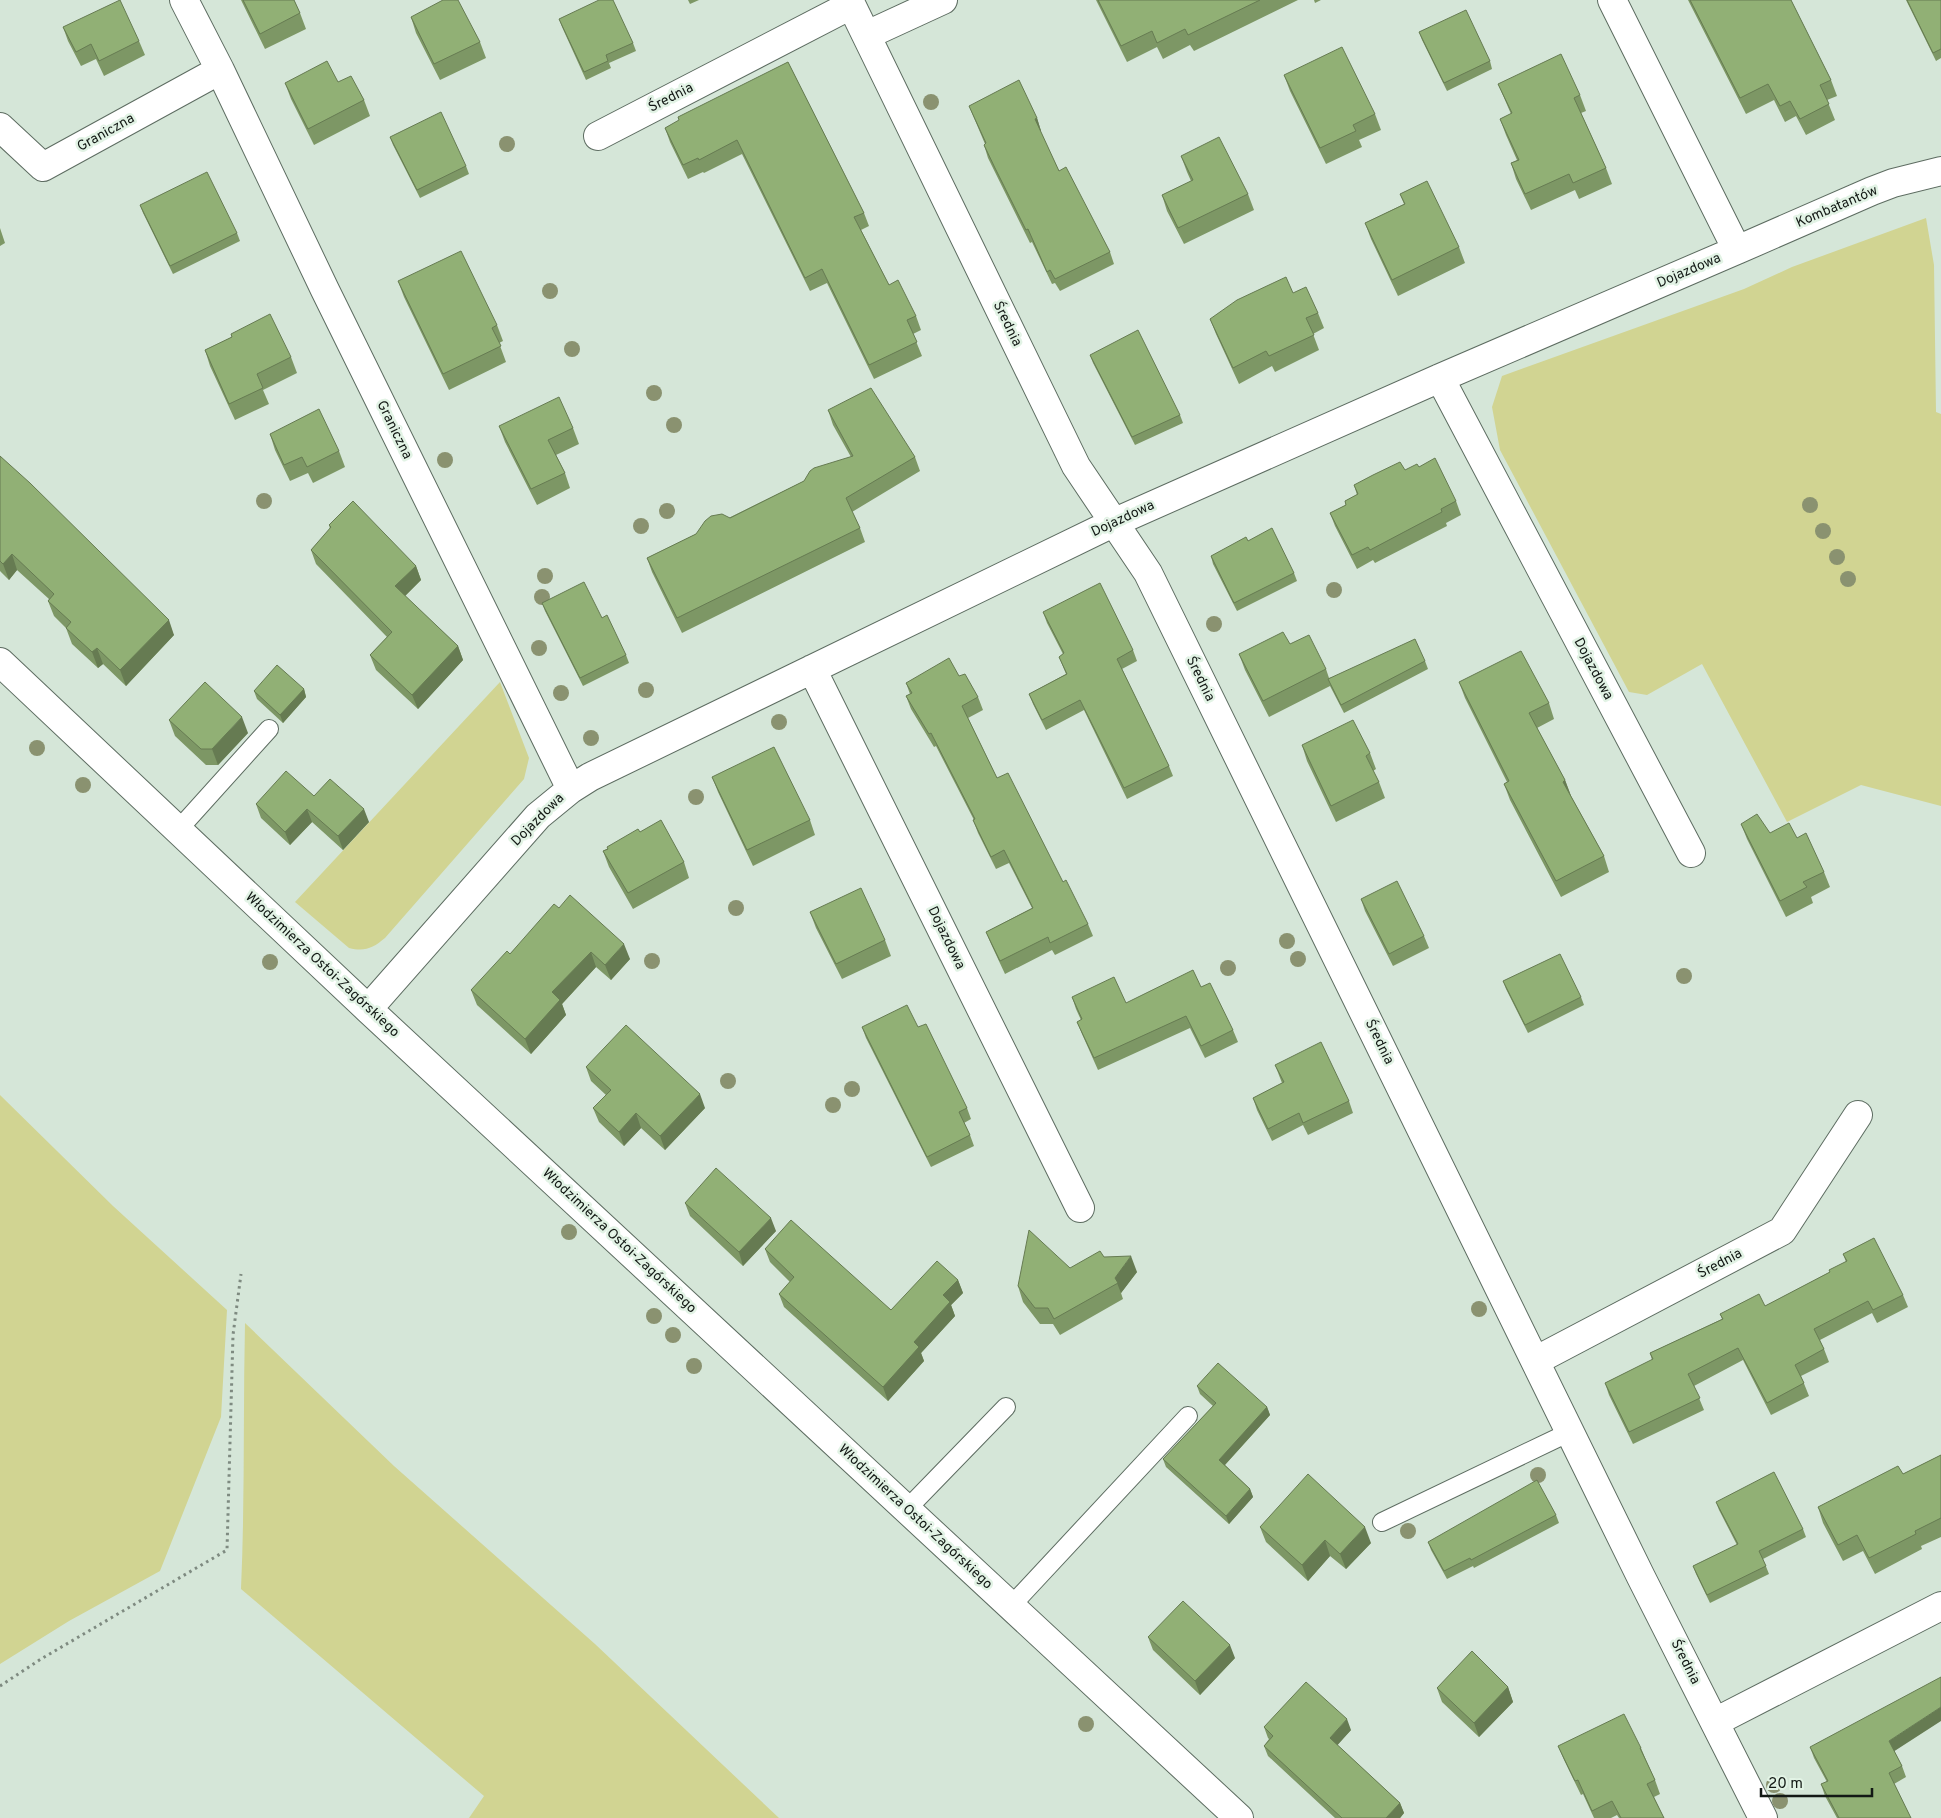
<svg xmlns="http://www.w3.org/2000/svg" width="1941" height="1818" font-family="Overpass,sans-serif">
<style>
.green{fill:#d1d492}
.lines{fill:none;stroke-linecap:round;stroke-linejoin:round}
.lane-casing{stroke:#5d6c61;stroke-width:20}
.street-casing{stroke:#5d6c61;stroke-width:30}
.path{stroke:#7e8a80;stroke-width:3;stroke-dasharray:2.5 4;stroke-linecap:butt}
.lane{stroke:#fff;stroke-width:18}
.street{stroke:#fff;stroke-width:28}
.tree{fill:#8a9270}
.wall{fill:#7d9765}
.shaded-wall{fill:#667b52}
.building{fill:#91b075;stroke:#667b52}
.labels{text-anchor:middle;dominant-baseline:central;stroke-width:5;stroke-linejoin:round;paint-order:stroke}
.street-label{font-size:14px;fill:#131915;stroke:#e2f3e5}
</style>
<rect width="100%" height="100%" fill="#d5e6d8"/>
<path class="green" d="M1926 218 1934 265 1936 412 1941 414V806L1861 785 1787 822 1702 664 1647 695 1629 692 1500 450 1492 407 1502 376 1744 289 1792 267Z
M500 682 529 758 524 779 385 938C373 948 365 952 349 948L295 902Z
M0 1095 113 1206 227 1310 221 1417 160 1571 69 1621 0 1664Z
M245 1323 394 1466 595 1644 779 1818H469L484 1796 241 1589C245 1500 243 1412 245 1323Z"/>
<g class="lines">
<g class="lane-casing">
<path id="lane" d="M178 830 269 729
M907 1509 1006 1407
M1382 1522 1570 1432
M1011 1606 1188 1416"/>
</g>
<g class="street-casing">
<path id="street" d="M184 0 220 70 325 290 571 789
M849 0 1076 466 1148 573 1641 1577 1763 1818
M867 35 943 0
M0 127 43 167 220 70
M598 136 851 5
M1737 250 1872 191 1893 183 1941 171
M1440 378 1691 853
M0 662 368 1009 1239 1818
M812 669 1080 1208
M368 1009 538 816 571 789 590 777 1113 523 1440 378 1737 250 1612 0
M1535 1361 1782 1231 1858 1115
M1715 1722 1941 1606"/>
</g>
<path class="path" d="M0 1686 41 1659 227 1550 233 1335 241 1274"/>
<use href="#lane" class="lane"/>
<use href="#street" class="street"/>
</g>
<g class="tree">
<circle cx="931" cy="102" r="8"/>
<circle cx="507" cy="144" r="8"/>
<circle cx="550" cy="291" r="8"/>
<circle cx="572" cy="349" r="8"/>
<circle cx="654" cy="393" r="8"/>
<circle cx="674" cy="425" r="8"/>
<circle cx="445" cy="460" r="8"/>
<circle cx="264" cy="501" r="8"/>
<circle cx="1810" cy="505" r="8"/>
<circle cx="667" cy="511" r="8"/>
<circle cx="641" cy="526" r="8"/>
<circle cx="1823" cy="531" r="8"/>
<circle cx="1837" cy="557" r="8"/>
<circle cx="545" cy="576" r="8"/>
<circle cx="1848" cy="579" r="8"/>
<circle cx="1334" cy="590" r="8"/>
<circle cx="542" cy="597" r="8"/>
<circle cx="1214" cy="624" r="8"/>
<circle cx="539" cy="648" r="8"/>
<circle cx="646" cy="690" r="8"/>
<circle cx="561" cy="693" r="8"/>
<circle cx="779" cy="722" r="8"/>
<circle cx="591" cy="738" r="8"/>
<circle cx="37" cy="748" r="8"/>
<circle cx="83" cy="785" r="8"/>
<circle cx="696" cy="797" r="8"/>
<circle cx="736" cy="908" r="8"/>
<circle cx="1287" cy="941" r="8"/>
<circle cx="1298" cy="959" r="8"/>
<circle cx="652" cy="961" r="8"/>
<circle cx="270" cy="962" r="8"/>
<circle cx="1228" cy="968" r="8"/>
<circle cx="1684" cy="976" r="8"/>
<circle cx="728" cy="1081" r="8"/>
<circle cx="852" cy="1089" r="8"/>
<circle cx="833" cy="1105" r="8"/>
<circle cx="569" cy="1232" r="8"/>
<circle cx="1479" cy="1309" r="8"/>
<circle cx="654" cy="1316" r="8"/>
<circle cx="673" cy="1335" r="8"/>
<circle cx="694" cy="1366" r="8"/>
<circle cx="1538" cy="1475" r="8"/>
<circle cx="1408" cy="1531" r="8"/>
<circle cx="1086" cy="1724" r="8"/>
<circle cx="1774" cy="1785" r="8"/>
<circle cx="1780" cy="1801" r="8"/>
</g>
<path class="wall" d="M241 0H294L300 13 306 29 265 49Z
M688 0H699L690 4Z
M1096 0H1298L1194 51 1190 45 1163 59 1157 47 1127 62Z
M1314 0H1321L1315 3Z
M1688 0H1791L1831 80 1837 96 1827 100 1835 120 1806 135 1796 116 1785 122 1774 100 1746 114Z
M1906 0H1941V58L1936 61Z
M411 17 480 42 486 58 440 80 416 33Z
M559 19 633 43 636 51 609 63 611 68 586 80 562 27Z
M63 27 139 41 145 55 104 76 96 59 81 66 68 41Z
M1419 32 1490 61 1492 69 1447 91 1422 40Z
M788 62 864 213 869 226 861 230 889 285 916 316 921 330 913 334 922 356 874 379 827 283 810 291 742 154 704 173 703 172 688 179 670 142 665 128Z
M1284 75 1375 114 1381 130 1359 140 1362 147 1326 164 1290 91Z
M285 83 364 100 370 116 314 145 291 99Z
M1498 84 1580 95 1586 111 1581 113 1606 168 1612 184 1579 199 1575 190 1531 210 1516 179 1511 163 1517 160 1506 135 1500 119 1511 114Z
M969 106 1037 118 1041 131H1040L1059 171 1110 252 1114 264 1060 291 1055 283 1052 284 1032 242 1030 243 988 158 984 145 985 144 974 118Z
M390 137 466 166 469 174 420 198 393 145Z
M1181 156 1248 194 1254 210 1184 244 1167 211 1162 195 1191 181 1187 172Z
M1400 194 1459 247 1465 263 1398 296 1371 239 1365 223 1404 204Z
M140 205 237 233 240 241 173 274 143 213Z
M0 228 5 243 0 246Z
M398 281 497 325 503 341 499 343 506 362 449 390 404 297Z
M1293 293 1318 313 1324 328 1313 334 1319 350 1275 372 1272 366 1239 384 1216 334 1210 319Z
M231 334 291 357 297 373 263 390 269 404 235 420 210 366 205 350 232 337Z
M1090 355 1180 415 1183 423 1135 445 1093 363Z
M828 410 915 457 920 471 852 512 860 528 865 542 682 633 652 572 647 558 804 481 851 457 833 425Z
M499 426 573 428 579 444 556 455 565 473 570 488 537 505 505 442Z
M270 434 339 451 345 467 313 483 308 473 290 481 275 450Z
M0 456 174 635 126 686 103 664 98 668 72 644 66 628 54 616 48 601 49 599 17 570 9 580 0 571Z
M1405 470 1456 501 1461 515 1446 523 1447 526 1375 563 1373 560 1357 569 1335 526 1330 513 1346 505 1345 501 1357 495 1354 485Z
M329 525 416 566 421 580 405 596 458 646 463 660 418 709 376 670 370 655 387 637 316 564 311 550 330 529Z
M1248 541 1294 573 1297 581 1237 611 1213 564 1211 556Z
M542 603 602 618 626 655 629 663 583 686 545 611Z
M1043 612 1133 650 1137 661 1122 669 1169 766 1173 776 1127 799 1084 710 1046 730 1033 704 1029 694 1066 674 1059 657 1063 654 1047 623Z
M1290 644 1326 669 1329 678 1425 661 1428 669 1344 713 1330 686 1269 717 1245 670 1239 654Z
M959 676 978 697 983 710 968 718 997 778 1088 924 1093 936 1055 955 1052 950 1005 974 991 944 986 932 1032 908 1009 863 996 869 978 833 973 820H974L936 746 934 747 911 709 906 696 910 694 906 683Z
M1459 682 1549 703 1554 719 1537 728 1565 780 1571 796 1604 856 1609 872 1561 897 1510 800 1504 784 1507 782 1465 698Z
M304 689 306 697 283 723 257 699 254 691Z
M169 720 248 733 218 765H206L175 736Z
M1302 745 1370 753 1376 769 1373 771 1379 782 1385 798 1336 822 1307 761Z
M712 777 810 820 815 835 753 866 718 792Z
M314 796 369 822 343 850 312 822 290 845 261 818 256 804Z
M1741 824 1770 833 1797 838 1824 872 1830 887 1811 897 1813 903 1786 917 1747 839Z
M640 832 684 862 689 878 633 909 609 867 603 851Z
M1361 899 1424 936 1429 948 1393 966 1365 911Z
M559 908 630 959 611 980 596 967 562 1004 566 1015 531 1054 477 1005 471 990Z
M810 912 885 940 891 956 842 979 816 928Z
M1503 981 1581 997 1584 1005 1528 1033 1506 989Z
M1201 987 1233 1030 1238 1042 1205 1058 1190 1028 1098 1070 1082 1034 1077 1022 1081 1020 1076 1009 1072 997 1126 1003Z
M862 1027H918L967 1108 971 1119 964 1123 970 1135 974 1146 931 1167 866 1038Z
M1275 1065 1349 1101 1353 1113 1308 1135 1303 1125 1272 1141 1257 1110 1253 1098 1282 1083Z
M586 1067 705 1108 665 1150 641 1128 624 1146 599 1122 593 1108 606 1095 591 1081Z
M685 1203 776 1231 743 1266 690 1216Z
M765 1249 891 1310 958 1280 963 1293 951 1305 955 1316 921 1353 924 1361 888 1401 784 1307 779 1294 790 1282 770 1262Z
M1843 1254 1903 1295 1908 1307 1877 1323 1872 1313 1820 1340 1824 1349 1829 1362 1801 1376 1809 1396 1771 1415 1743 1360 1694 1386 1704 1410 1633 1444 1609 1395 1605 1383 1652 1360 1650 1353 1722 1319 1720 1314 1765 1306 1830 1272 1846 1262Z
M1104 1257 1137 1272 1121 1293 1123 1299 1060 1335 1053 1324H1040L1023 1302 1018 1286Z
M1197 1386 1267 1407 1270 1415 1225 1465 1250 1489 1253 1497 1229 1524 1166 1467 1163 1459 1213 1406 1200 1394Z
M1941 1455V1537L1921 1546 1922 1549 1875 1574 1863 1551 1843 1561 1823 1523 1818 1507 1903 1474Z
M1716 1502 1803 1529 1806 1537 1763 1559 1769 1574 1710 1603 1696 1574 1693 1566 1737 1545 1719 1510Z
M1556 1515 1559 1523 1474 1568 1473 1566 1447 1579 1431 1550 1428 1542Z
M1260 1527 1371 1543 1346 1569 1330 1556 1308 1581 1266 1542Z
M1148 1637 1235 1658 1200 1695 1153 1650Z
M1508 1687 1513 1702 1479 1737 1442 1702 1437 1688Z
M1264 1727 1351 1730 1337 1745 1400 1803 1404 1813 1400 1818H1335L1268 1756 1264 1746 1269 1739 1268 1738Z
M1558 1746 1641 1748 1646 1760 1655 1780 1660 1794 1654 1797 1664 1818H1619L1617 1815 1611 1818H1594L1583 1794 1581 1795 1564 1760Z
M1810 1747 1894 1751 1902 1766 1906 1777 1894 1784 1911 1818H1837L1825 1796 1821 1784 1827 1782 1814 1758Z"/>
<path class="shaded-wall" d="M1037 118 1041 131 1039 132 1035 119Z
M12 554 17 570 9 580 3 564Z
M416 566 421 580 400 601 395 586Z
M169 620 174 635 126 686 120 670Z
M458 646 463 660 418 709 412 695Z
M97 648 103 664 98 668 92 652Z
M304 689 306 697 283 723 280 715Z
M242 717 248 733 218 765 212 749Z
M1565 780 1571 796 1563 782Z
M307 809 312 822 290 845 285 832Z
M364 809 369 822 343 850 338 836Z
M624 944 630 959 611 980 605 965Z
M591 952 596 967 562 1004 566 1015 531 1054 525 1039 552 992Z
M700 1094 705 1108 665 1150 660 1136Z
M636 1113 641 1128 624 1146 619 1132Z
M771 1218 776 1231 743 1266 739 1252Z
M1131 1256 1137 1272 1121 1293 1115 1278Z
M958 1280 963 1293 951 1305 955 1316 921 1353 924 1361 888 1401 883 1387 914 1342 943 1295Z
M1267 1407 1270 1415 1222 1468 1219 1460Z
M1250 1489 1253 1497 1229 1524 1226 1516Z
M1365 1527 1371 1543 1346 1569 1340 1554Z
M1325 1540 1330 1556 1308 1581 1302 1565Z
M1230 1645 1235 1658 1200 1695 1195 1681Z
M1508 1687 1513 1702 1479 1737 1474 1723Z
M1941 1707V1721L1893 1752 1889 1741Z
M1347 1719 1351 1730 1334 1749 1330 1738Z
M1400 1803 1404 1813 1400 1818H1386Z"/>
<path class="building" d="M120 0 139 41 99 61 91 44 76 52 63 27Z
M243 0H294L300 13 260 34Z
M443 0H458L480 42 434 64 411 17Z
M599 0H613L633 43 606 55 608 61 584 72 559 19Z
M1098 0H1260L1188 35 1185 29 1157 43 1152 31 1121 46Z
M1690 0H1791L1831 80 1820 85 1829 104 1800 119 1790 101 1780 106 1768 84 1740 98Z
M1907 0H1941V49L1933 53Z
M1466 10 1490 61 1444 83 1419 32Z
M1342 47 1375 114 1353 125 1356 131 1320 148 1284 75Z
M1561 54 1580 95 1574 98 1606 168 1573 183 1569 174 1525 194 1511 163 1519 160 1500 119 1512 113 1498 84Z
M327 61 338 82 351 76 364 100 308 129 285 83Z
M788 62 864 213 854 217 889 285 898 280 916 316 907 320 917 342 869 365 822 269 805 278 737 140 699 160 698 158 683 165 665 128 679 120 678 117Z
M1019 80 1037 118 1035 119 1059 171 1066 167 1110 252 1055 279 1050 270 1047 272 1028 229 1026 230 995 168 984 145 986 143 969 106Z
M441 112 466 166 417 190 390 137Z
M1219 137 1248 194 1178 228 1162 195 1193 180 1181 156Z
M207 172 237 233 170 266 140 205Z
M1427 181 1459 247 1392 280 1365 223 1405 204 1400 194Z
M461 251 497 325 492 328 501 346 443 374 398 281Z
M1286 277 1293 293 1306 287 1318 313 1306 318 1314 335 1269 356 1266 351 1233 368 1210 319 1237 300Z
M270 314 291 357 257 374 263 388 229 404 205 350 232 337 231 334Z
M1138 330 1180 415 1132 437 1090 355Z
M871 388 915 457 846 498 860 528 677 618 647 558 696 534 705 521 711 516 722 514 730 518 804 481 810 471 814 468 853 456 828 410Z
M559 397 573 428 548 440 565 473 531 489 499 426Z
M319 409 339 451 307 467 302 457 284 465 270 434Z
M0 456 30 483 169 620 120 670 97 648 92 652 66 628 71 622 48 601 54 594 12 554 3 564 0 561Z
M1435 458 1456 501 1441 509 1442 512 1370 550 1368 547 1352 555 1330 513 1346 505 1345 501 1358 494 1354 485 1373 475 1400 462 1405 470 1417 464 1419 467Z
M353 501 416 566 395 586 458 646 412 695 370 655 392 632 311 550 331 527 329 525Z
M1272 528 1294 573 1234 603 1211 556 1246 537 1248 541Z
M584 582 602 618 607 615 626 655 580 678 542 603Z
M1100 583 1133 650 1117 659 1169 766 1124 788 1080 700 1042 720 1029 694 1067 674 1059 657 1064 653 1043 612Z
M1283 632 1290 644 1309 635 1326 669 1263 701 1239 654Z
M1415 639 1425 661 1341 705 1328 679Z
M1521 651 1549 703 1529 713 1565 780 1563 782 1604 856 1556 881 1504 784 1509 781 1459 682Z
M949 658 959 676 965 674 978 697 962 706 997 778 1008 773 1063 882 1066 880 1088 924 1050 943 1048 937 1000 961 986 932 1033 908 1004 850 991 857 973 820 975 819 931 733 929 734 906 696 912 693 906 683Z
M277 665 304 689 280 715 254 691Z
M205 682 242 717 212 749H201L169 720Z
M1353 720 1370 753 1366 756 1379 782 1331 806 1302 745Z
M774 747 810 820 747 850 712 777Z
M286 771 314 796 330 779 364 809 338 836 307 809 285 832 256 804Z
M1757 814 1770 833 1789 823 1797 838 1806 833 1824 872 1803 882 1807 887 1780 901 1741 824Z
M661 820 684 862 628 893 603 851 608 849 607 847 638 829 640 832Z
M1397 881 1424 936 1389 954 1361 899Z
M861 888 885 940 836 964 810 912Z
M570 895 624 944 605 965 591 952 552 992 560 1000 525 1039 471 990 507 951 510 954 554 904 559 908Z
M1560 954 1581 997 1525 1025 1503 981Z
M1193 970 1201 987 1210 983 1233 1030 1201 1046 1186 1016 1094 1058 1077 1022 1082 1019 1072 997 1114 977 1126 1003Z
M907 1005 918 1027 926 1024 967 1108 959 1112 970 1135 927 1157 862 1027Z
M626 1025 700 1094 660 1136 636 1113 619 1132 593 1108 611 1090 586 1067Z
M1321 1042 1349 1101 1303 1123 1299 1113 1268 1129 1253 1098 1284 1082 1275 1065Z
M716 1168 771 1218 739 1252 685 1203Z
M791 1220 891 1310 937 1261 958 1280 943 1295 950 1302 914 1342 919 1347 883 1387 779 1294 794 1277 765 1249Z
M1029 1230 1070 1268 1100 1251 1104 1257 1131 1256 1115 1278 1118 1283 1054 1319 1048 1308H1035L1018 1286Z
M1874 1238 1903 1295 1873 1310 1868 1301 1814 1329 1824 1349 1795 1365 1804 1383 1767 1403 1738 1348 1688 1374 1700 1398 1629 1432 1605 1383 1653 1359 1650 1353 1723 1319 1720 1314 1759 1294 1765 1306 1830 1272 1829 1270 1847 1261 1843 1254Z
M1218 1363 1267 1407 1219 1460 1250 1489 1226 1516 1163 1459 1216 1403 1197 1386Z
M1941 1455V1518L1915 1531 1916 1534 1869 1558 1857 1535 1838 1545 1818 1507 1898 1466 1903 1474Z
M1774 1472 1803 1529 1759 1551 1766 1566 1707 1595 1693 1566 1738 1544 1716 1502Z
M1308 1474 1365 1527 1340 1554 1325 1540 1302 1565 1260 1527Z
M1537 1480 1556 1515 1471 1560 1470 1558 1444 1571 1428 1542Z
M1183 1601 1230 1645 1195 1681 1148 1637Z
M1472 1651 1508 1687 1474 1723 1437 1688Z
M1941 1677V1707L1889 1741 1902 1766 1889 1773 1911 1818H1839L1821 1784 1828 1781 1810 1747Z
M1306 1682 1347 1719 1330 1738 1400 1803 1386 1818H1342L1264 1746 1273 1736 1264 1727Z
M1624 1714 1641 1748H1640L1655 1780 1647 1784 1664 1818H1621L1612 1801 1592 1811 1578 1780 1575 1781 1558 1746Z"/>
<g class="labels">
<g class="street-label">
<text transform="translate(671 98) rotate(-27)">Średnia</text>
<text transform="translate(106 133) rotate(-29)">Graniczna</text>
<text transform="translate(1837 207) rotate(-23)">Kombatantów</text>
<text transform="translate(1689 271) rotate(-23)">Dojazdowa</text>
<text transform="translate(1007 324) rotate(64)">Średnia</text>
<text transform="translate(394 430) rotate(64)">Graniczna</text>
<text transform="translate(1123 519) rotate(-25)">Dojazdowa</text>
<text transform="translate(1593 669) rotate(62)">Dojazdowa</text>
<text transform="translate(1200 679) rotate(64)">Średnia</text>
<text transform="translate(538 820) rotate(-45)">Dojazdowa</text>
<text transform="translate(946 938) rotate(64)">Dojazdowa</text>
<text transform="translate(322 965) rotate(43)">Włodzimierza Ostoi-Zagórskiego</text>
<text transform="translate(1379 1042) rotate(64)">Średnia</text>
<text transform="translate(619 1241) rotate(43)">Włodzimierza Ostoi-Zagórskiego</text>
<text transform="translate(1720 1264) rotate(-28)">Średnia</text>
<text transform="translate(915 1517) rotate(43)">Włodzimierza Ostoi-Zagórskiego</text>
<text transform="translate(1685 1662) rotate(63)">Średnia</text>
</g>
</g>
<path d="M1761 1788v8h111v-8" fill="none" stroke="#131915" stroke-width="2.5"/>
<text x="1768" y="1788" font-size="15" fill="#131915" stroke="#e2f3e5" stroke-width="4" paint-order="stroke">20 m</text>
</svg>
